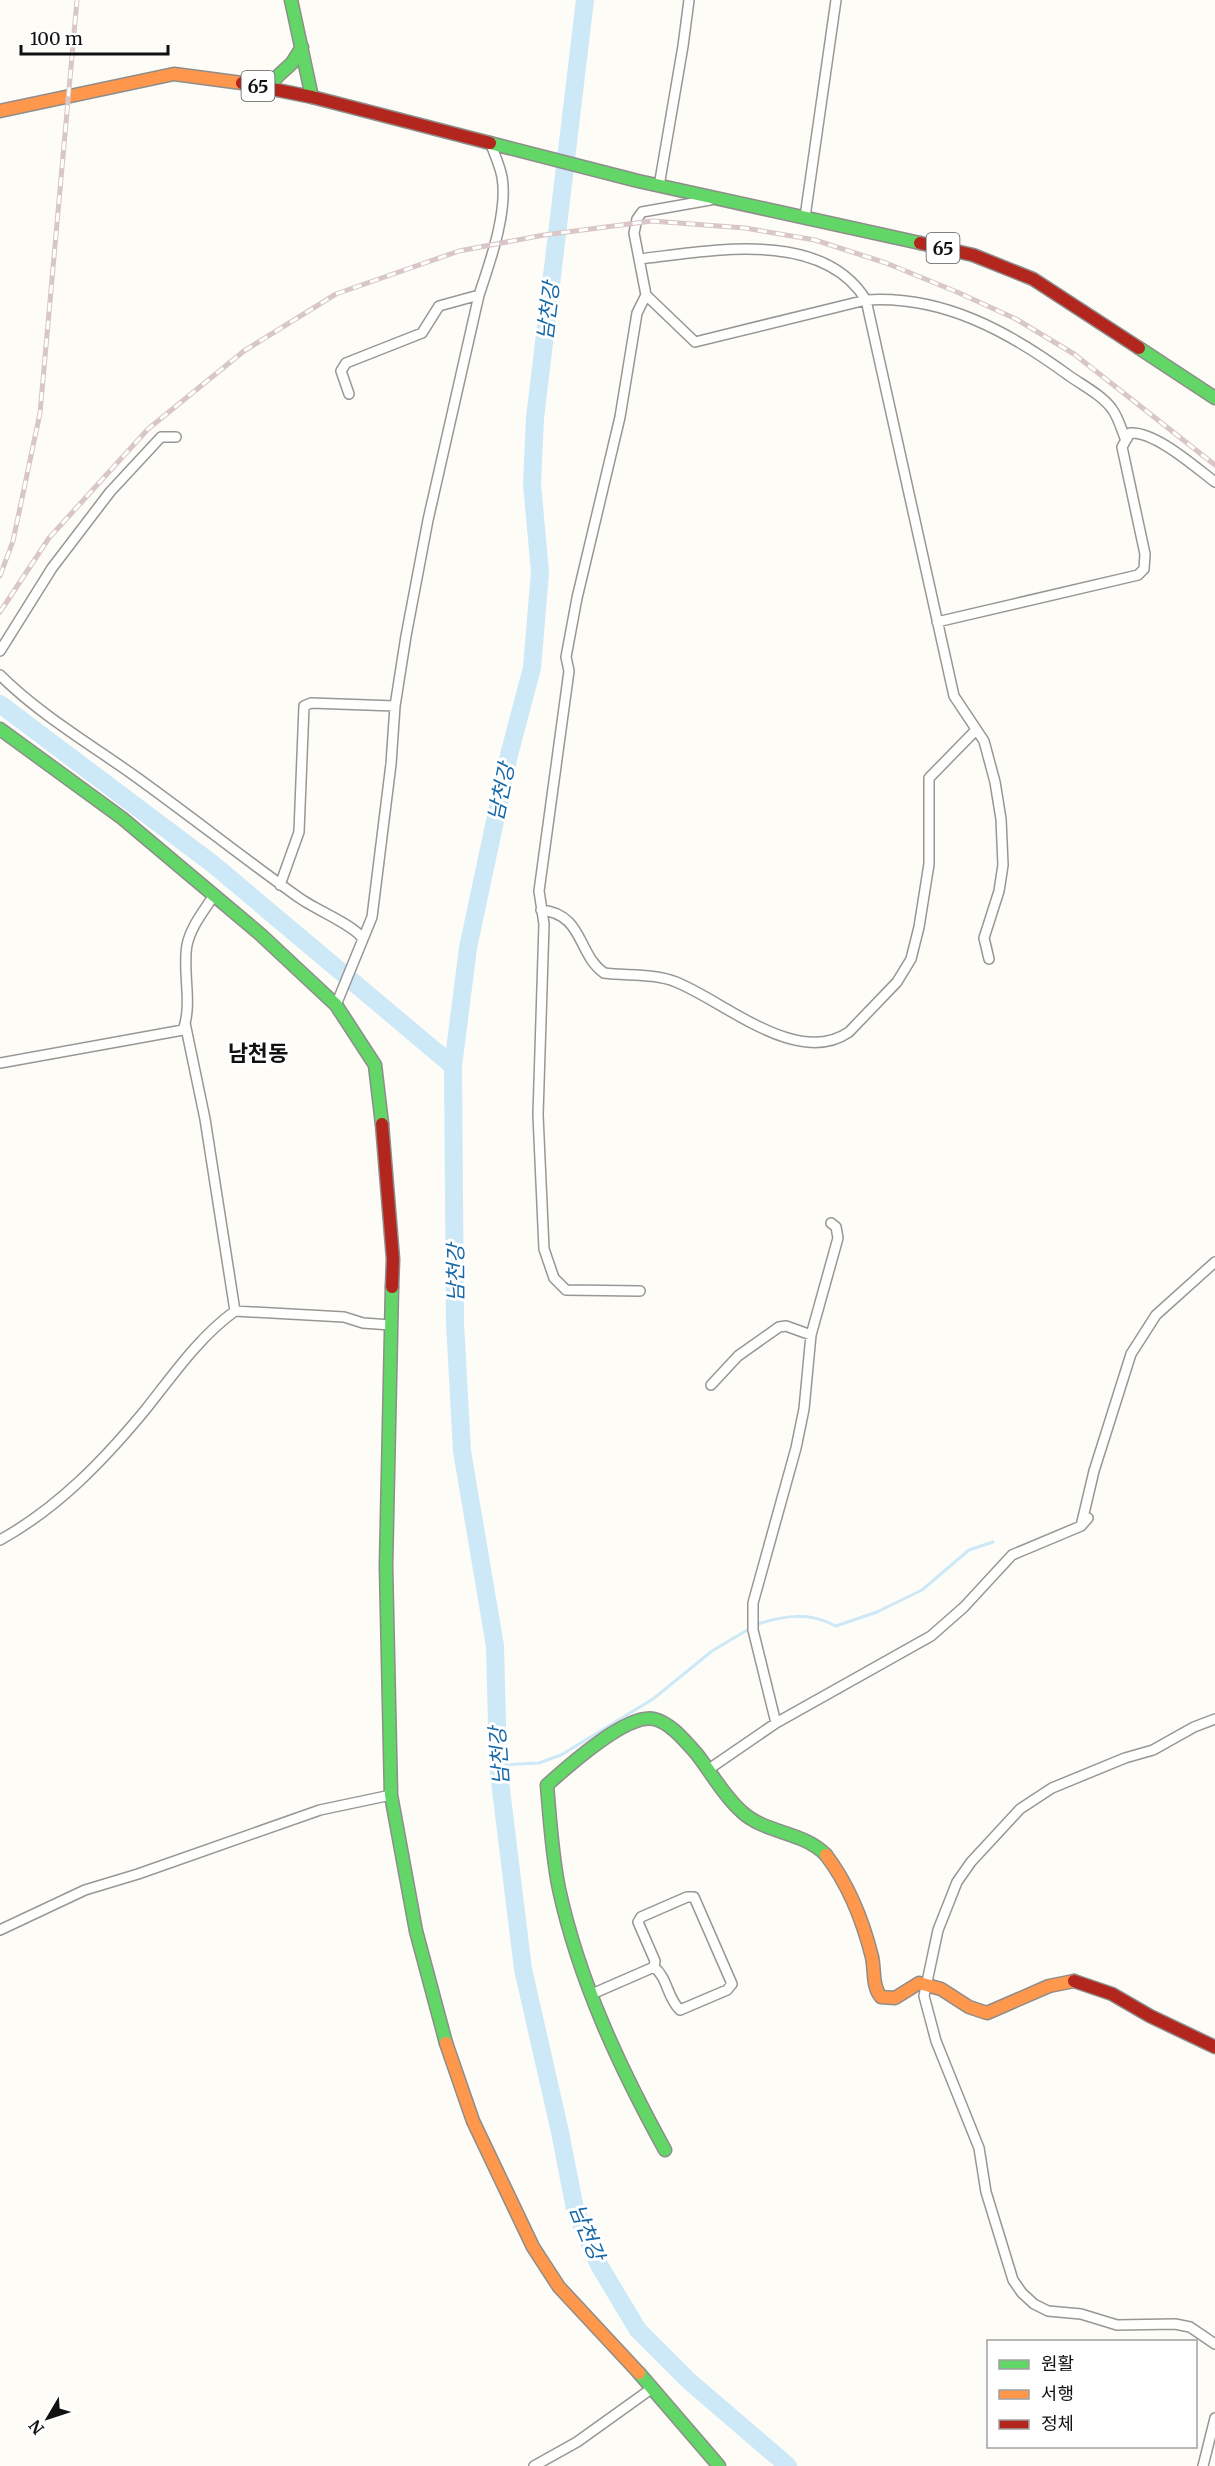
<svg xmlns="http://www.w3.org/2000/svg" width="1215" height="2466" font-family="Merriweather,'Noto Sans KR',serif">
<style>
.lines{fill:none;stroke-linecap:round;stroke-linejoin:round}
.stream{stroke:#cde8f7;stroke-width:3}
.river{stroke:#cde8f7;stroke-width:18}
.street-casing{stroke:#979795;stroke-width:12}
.fast-casing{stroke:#8e8d8b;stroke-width:15}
.slow-casing{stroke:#8e8d8b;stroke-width:15}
.jam-casing{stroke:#8e8d8b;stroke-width:15}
.street{stroke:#fffffe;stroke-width:9}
.fast{stroke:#63d668;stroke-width:12}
.slow{stroke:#ff974d;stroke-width:12}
.jam{stroke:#b3261e;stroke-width:12}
.rail-casing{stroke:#d9c6c7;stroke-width:5}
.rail{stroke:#fff;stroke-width:3;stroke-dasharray:9;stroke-linecap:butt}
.labels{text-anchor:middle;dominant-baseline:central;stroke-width:6;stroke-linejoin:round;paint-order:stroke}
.shield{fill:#fff;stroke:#585858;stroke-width:1.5}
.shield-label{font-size:18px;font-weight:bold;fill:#111}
.water-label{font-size:21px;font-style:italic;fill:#1768a6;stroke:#fff}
.quarter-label{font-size:22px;font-weight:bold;fill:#111;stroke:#fff}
</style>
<rect width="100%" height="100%" fill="#fdfcf7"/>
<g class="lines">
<path class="stream" d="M758 1624C785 1615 809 1612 836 1626L877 1612 922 1590 969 1550 993 1542
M498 1765 539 1763 561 1755 653 1699 712 1651 749 1629"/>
<path class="river" d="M585 0 535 418 532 484 540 572 532 668 509 755 468 948 453 1066 455 1323 462 1451 495 1646 498 1765 523 1969 560 2132 575 2209 599 2265 638 2330 689 2381 788 2466
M0 704 214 865 453 1066"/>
<g class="street-casing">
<path id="street" d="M659 186 683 46 689 0
M710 200 642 212 637 219 634 233 646 295 695 342 866 300C942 295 1008 331 1068 375 1082 385 1102 395 1112 409 1118 417 1121 428 1125 438
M805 217 836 0
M640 259C709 251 822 228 866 300L954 696 984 741 995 782 1001 819 1003 865 999 891 984 938 989 959
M349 394 341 371 346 363 422 333 439 306 479 295
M937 622 1138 575 1144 569 1145 554 1122 447 1130 433C1155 431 1195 467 1215 482
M0 651 52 568 110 492 161 437H176
M0 675C38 713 88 743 132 774 188 814 242 857 298 897 314 909 354 925 362 938
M280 885 299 832 304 706 311 703 395 706
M541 910C584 914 577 954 604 973 627 976 654 973 676 982 724 1001 797 1068 849 1032L897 982 911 959 919 927 929 864V778L976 730
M336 1005 372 917 391 764 395 706 406 636 428 520 479 295C490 262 508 212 502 177 500 166 494 153 490 142
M185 1023 205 1119 235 1311 344 1317 363 1323 391 1325
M0 1063 183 1030C193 1003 182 972 187 945 191 926 204 911 214 895
M640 1291 566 1290 554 1278 544 1249 538 1115 544 924 539 891 569 671 566 657 577 598 620 417 637 313 646 295
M711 1385 738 1356 779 1327 786 1326 811 1335
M1081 1526 1094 1471 1131 1354 1156 1315 1215 1262
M0 1540C58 1508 104 1460 146 1409 173 1375 199 1337 235 1311
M1215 1719 1194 1727 1153 1750 1125 1758 1052 1788 1020 1809 971 1862 957 1882 938 1930 924 1996 936 2041 979 2148 986 2192 1013 2280 1022 2293 1034 2304 1048 2311 1081 2314 1117 2325 1175 2324 1190 2327 1215 2344
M776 1723 753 1630V1603L796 1448 804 1409 811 1335 838 1238 836 1227 831 1223
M709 1769 776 1723 931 1636 964 1607 1012 1555 1081 1526 1088 1518
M0 1930 85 1890 138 1874 320 1810 391 1795
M592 1994 654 1967 655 1961 638 1922 641 1917 687 1897H694L732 1984 727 1990 680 2010C667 1998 668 1978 654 1967
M534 2466 577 2442 651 2389
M1203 2466 1215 2418"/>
</g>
<g class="fast-casing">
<path id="fast" d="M291 0 312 97
M266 87 292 63 302 47
M490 143 638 181 920 243
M1139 348 1215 398
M0 729 122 818 260 934 336 1005 375 1065 382 1124
M392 1287 386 1566 391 1795 416 1931 446 2043
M665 2150C620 2068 579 1981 559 1889 552 1855 550 1820 547 1785 567 1767 627 1713 654 1719 671 1723 685 1741 696 1753 711 1772 723 1795 741 1811 765 1834 803 1831 826 1855
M639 2373 719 2466"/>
</g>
<g class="slow-casing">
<path id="slow" d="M0 111 174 74 242 83
M826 1855C848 1884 863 1921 872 1957 875 1971 872 1986 881 1997L895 1998 919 1983 941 1989 969 2007 987 2013 1049 1986 1074 1981
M446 2043 473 2121 533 2247 559 2287 639 2373"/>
</g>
<g class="jam-casing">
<path id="jam" d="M242 83 312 97 490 143
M920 243 973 255 1033 279 1139 348
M382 1124 393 1259 392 1287
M1074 1981 1112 1994 1150 2016 1215 2047"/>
</g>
<use href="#street" class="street"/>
<use href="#fast" class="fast"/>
<use href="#slow" class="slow"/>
<use href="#jam" class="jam"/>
<g class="rail-casing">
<path id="rail" d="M0 576 13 541 40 413 77 0
M0 612 49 538 148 429 244 351 336 294 459 251 544 235 652 221 745 228 815 240 886 263 957 292 1016 319 1074 354 1215 465"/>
</g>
<use href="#rail" class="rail"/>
</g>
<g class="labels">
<g class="shield">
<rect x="241.5" y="71" width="33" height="30" rx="4.5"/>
<rect x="926.5" y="233" width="33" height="30" rx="4.5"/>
</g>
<g class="shield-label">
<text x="258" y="86">65</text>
<text x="943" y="248">65</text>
</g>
<g class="water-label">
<text transform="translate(548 311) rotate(-83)">남천강</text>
<text transform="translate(501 792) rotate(-78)">남천강</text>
<text transform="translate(455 1273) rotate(-90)">남천강</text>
<text transform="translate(499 1756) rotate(-94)">남천강</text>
<text transform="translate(587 2232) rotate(68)">남천강</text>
</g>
<g class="quarter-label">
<text x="258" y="1053">남천동</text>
</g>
</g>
<rect x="987" y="2340" width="210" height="108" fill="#ffffff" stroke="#a0a0a0" stroke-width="1.5"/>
<rect x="999" y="2360" width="30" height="9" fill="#63d668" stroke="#a0a0a0" stroke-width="1.5"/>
<text x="1041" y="2370" font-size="18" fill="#111111">원활</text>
<rect x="999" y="2390" width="30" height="9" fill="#ff974d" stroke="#a0a0a0" stroke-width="1.5"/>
<text x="1041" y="2400" font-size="18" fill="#111111">서행</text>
<rect x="999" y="2420" width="30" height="9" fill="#b3261e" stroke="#a0a0a0" stroke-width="1.5"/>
<text x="1041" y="2430" font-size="18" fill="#111111">정체</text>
<g transform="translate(48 2418) rotate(231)" stroke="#ffffff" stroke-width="4.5" paint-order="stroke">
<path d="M0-4.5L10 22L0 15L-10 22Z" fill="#111111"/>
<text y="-9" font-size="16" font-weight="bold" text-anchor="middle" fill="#111111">N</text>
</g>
<path d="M21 45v9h147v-9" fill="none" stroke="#111111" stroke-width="3"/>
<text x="30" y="45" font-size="18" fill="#111111" stroke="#ffffff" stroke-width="4.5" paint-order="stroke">100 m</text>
</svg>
